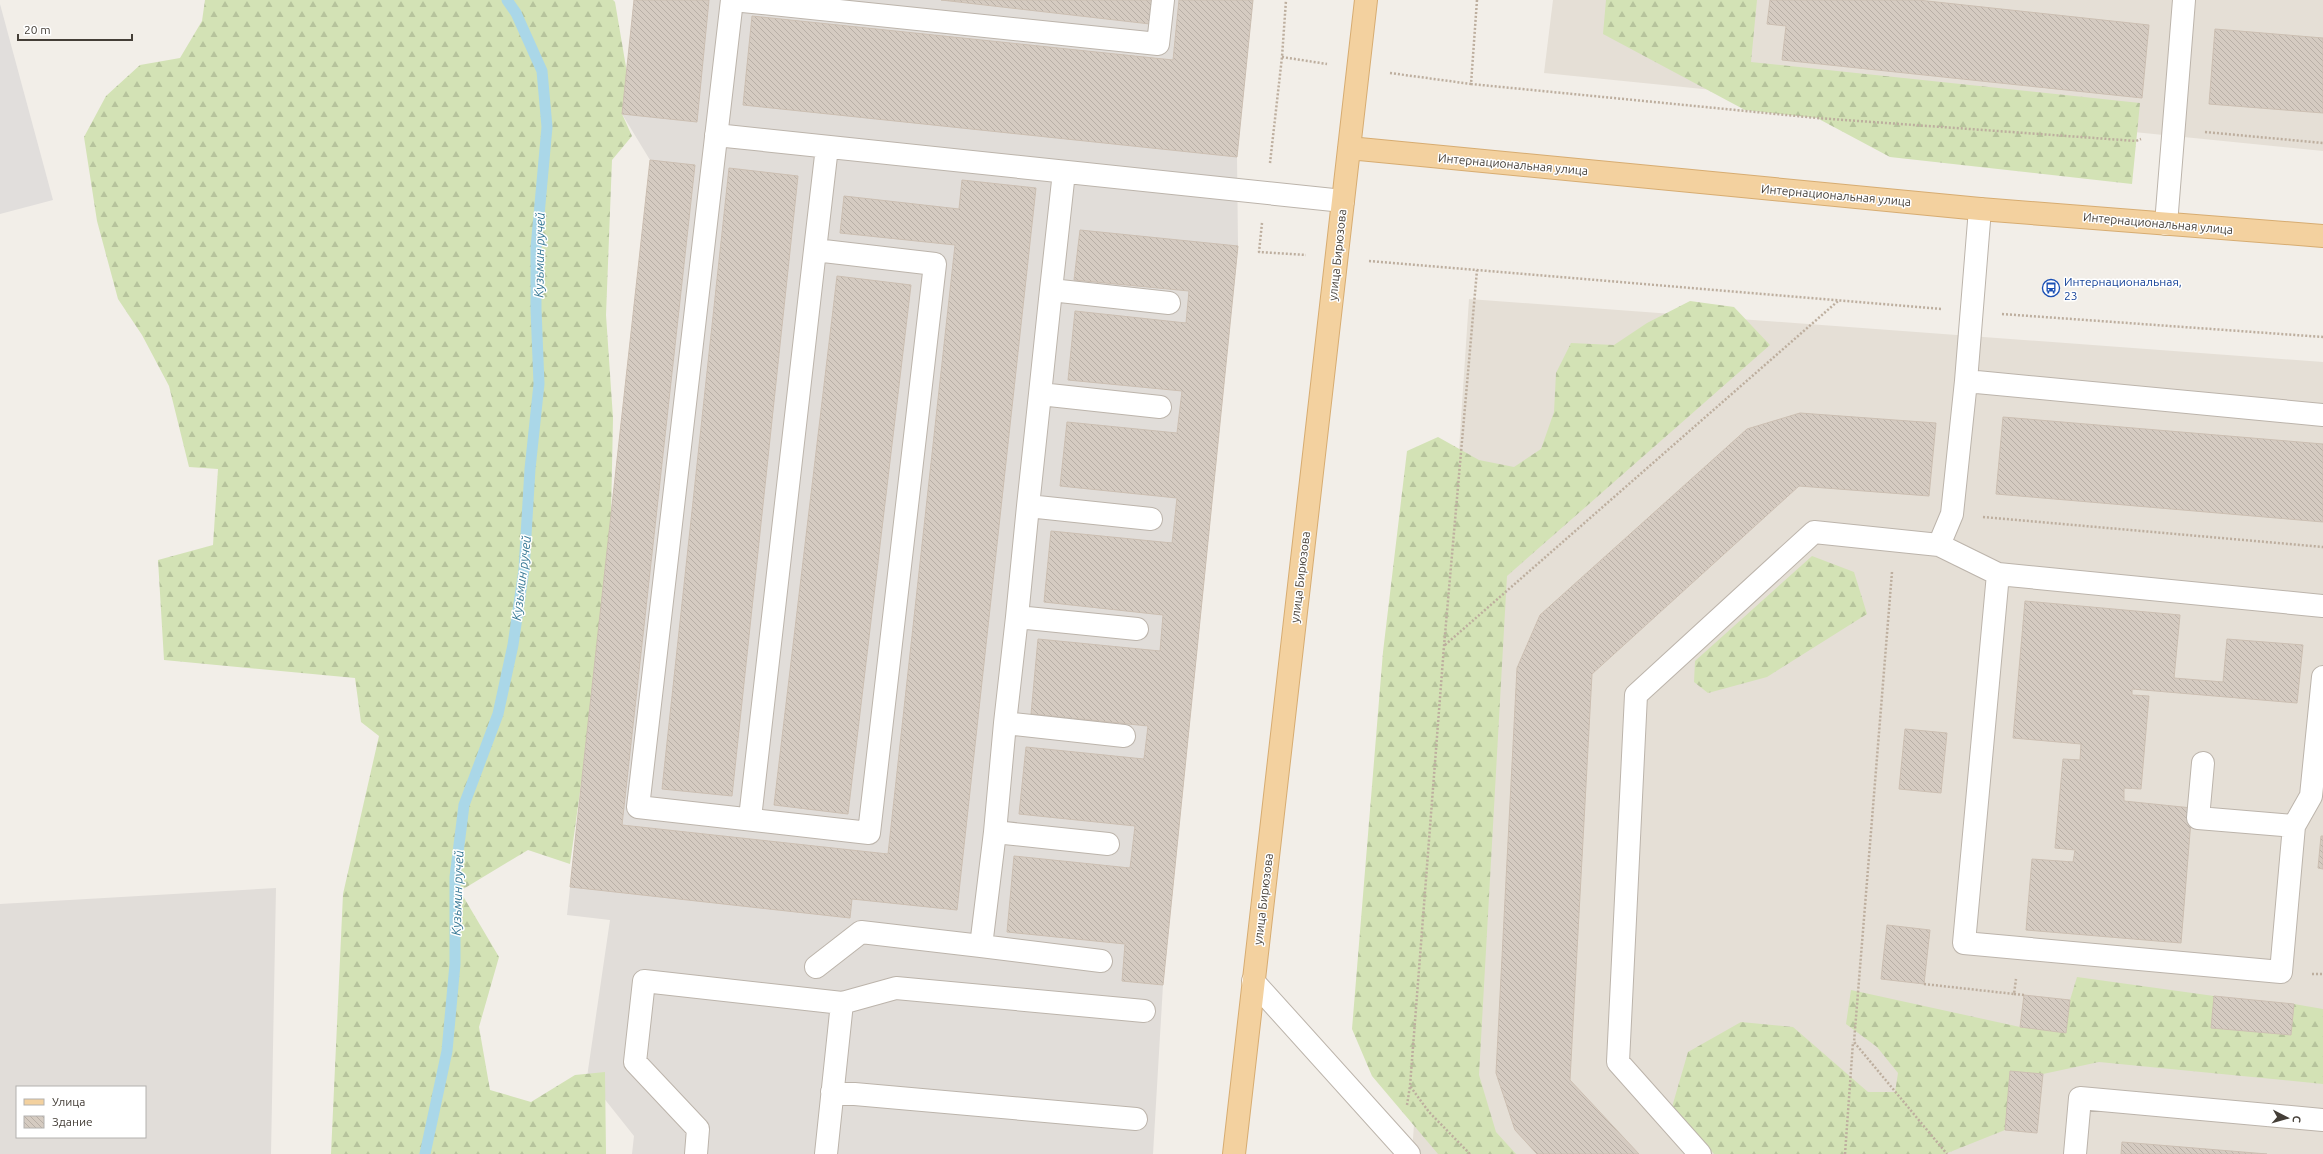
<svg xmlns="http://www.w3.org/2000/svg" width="2323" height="1154" font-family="Ubuntu,sans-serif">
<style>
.residential{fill:#e5dfd6}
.industrial{fill:#e1ddd9;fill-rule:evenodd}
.forest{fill:url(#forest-firs)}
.parking{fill:#e1dedc}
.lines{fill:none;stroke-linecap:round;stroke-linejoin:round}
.stream{stroke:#aad7e8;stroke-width:11}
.building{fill:url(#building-back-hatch);stroke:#ccbfb2}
.minor-casing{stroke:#bcb4ab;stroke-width:24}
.major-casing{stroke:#d7ac71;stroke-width:24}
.path{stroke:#bdae9e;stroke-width:2.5;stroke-dasharray:2 2;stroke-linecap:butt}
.minor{stroke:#fff;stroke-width:22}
.major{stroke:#f3d19f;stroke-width:22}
.labels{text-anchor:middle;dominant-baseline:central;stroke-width:3;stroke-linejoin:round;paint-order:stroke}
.street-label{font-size:12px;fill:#443e37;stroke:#fff}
.transit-label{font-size:12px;fill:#164399;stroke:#fff;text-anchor:start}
.water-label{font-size:13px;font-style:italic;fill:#387996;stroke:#fff}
</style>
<defs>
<pattern id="forest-firs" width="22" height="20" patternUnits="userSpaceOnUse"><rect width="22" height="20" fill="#d3e2b5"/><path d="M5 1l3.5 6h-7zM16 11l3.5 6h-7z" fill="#b6c39c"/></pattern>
<pattern id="building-back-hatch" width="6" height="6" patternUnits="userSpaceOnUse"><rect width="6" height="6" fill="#d5cbc1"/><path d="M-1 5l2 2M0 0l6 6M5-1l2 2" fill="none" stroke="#b8afa6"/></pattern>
</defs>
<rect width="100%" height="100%" fill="#f2eee8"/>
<path class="residential" d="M1553 0H2323V151L1544 73Z
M1469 299 2323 362V1154H1412Z"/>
<path class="industrial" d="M634 0H1253L1237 157 1238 246 1163 985 1153 1154H632L634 1136 587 1077 610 920 567 915 650 160 622 114Z
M276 888 271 1154H0V904ZM17 1087H145V1137H17Z"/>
<path class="forest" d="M205 0H613L615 2 627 73 622 114 632 136 612 160 606 315 613 418 611 517 583 770 570 864 528 850 460 891 499 957 479 1027 490 1090 531 1102 575 1075 605 1072 606 1154H331L343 894 379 736 361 722 355 678 164 660 158 560 213 545 218 469 189 467 169 386 142 335 118 299 97 221 84 137 106 96 140 65 180 58 202 21Z
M1606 0H1757L1751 62 2140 103 2132 184 1890 157 1817 118 1745 110 1603 34Z
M1690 301 1734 307 1770 345 1507 576 1479 1075 1496 1132 1516 1154H1438L1372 1076 1352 1029 1383 652 1407 451 1438 437 1479 460 1514 467 1541 449 1554 412 1556 373 1571 343 1614 345 1647 323Z
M1812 556 1854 572 1867 614 1767 677 1708 693 1694 682 1695 661Z
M2077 977 2214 996 2211 1028 2291 1035 2294 1004 2323 1009V1084L2099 1062 2043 1074 2010 1072 2005 1130 1945 1154H1714L1672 1107 1688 1052 1741 1022 1793 1027 1868 1092H1895L1898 1073 1877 1047 1846 1024 1851 990 2020 1027 2070 1000Z"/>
<path class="parking" d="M0 4 53 200 0 214Z"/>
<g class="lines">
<path class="stream" d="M425 1154 447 1051 455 964V877L464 805 498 714 513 645 524 569 530 469 539 384 536 309V248L547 127 542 71 516 13 507 0"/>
</g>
<path class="building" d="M634 0H709L697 122 622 114Z
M941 0H1153L1150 24Z
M1179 0H1253L1237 157 743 105 752 16 1173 60Z
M1770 0H1918L2149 25 2142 98 1782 60 1786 26 1767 24Z
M2215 29 2323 38V113L2209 104Z
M650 160 695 165 622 825 888 854 955 245 840 233 844 196 959 209 962 180 1036 188 957 910 852 899 850 918 570 887Z
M729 168 798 176 732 796 662 789Z
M1080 230 1238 246 1163 985 1122 981 1125 944 1007 932 1014 856 1130 868 1135 826 1019 814 1026 747 1144 759 1148 726 1031 714 1038 639 1160 651 1163 615 1044 602 1051 531 1172 543 1177 498 1060 486 1067 422 1177 433 1182 391 1068 380 1075 311 1186 323 1189 291 1074 280Z
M837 276 911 285 848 814 774 805Z
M1800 413 1936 423 1929 496 1799 486 1592 674 1570 1080 1639 1154H1537L1515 1130 1496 1073 1517 668 1540 615 1747 429Z
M2003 417 2323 444V522L1996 494Z
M2025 601 2180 615 2174 678 2223 682 2227 639 2303 645 2297 703 2132 689V695L2149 696 2141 789 2124 788V801L2192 808 2181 943 2026 930 2032 859 2073 862 2075 850 2055 848 2063 759 2080 760 2081 744 2013 738Z
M1905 729 1947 733 1941 793 1899 789Z
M2321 836H2323V869L2318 868Z
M1887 925 1930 930 1924 984 1881 979Z
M2024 995 2070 1000 2066 1033 2020 1027Z
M2214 996 2294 1004 2291 1035 2211 1028Z
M2010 1071 2043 1074 2037 1133 2005 1130Z
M2122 1142 2267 1154H2121Z"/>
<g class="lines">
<g class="minor-casing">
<path id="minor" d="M732 0 638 807 869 833 935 264 815 250 750 818
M733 0 1158 44 1163 0
M716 135 1343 201
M1064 172 1051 290 1169 303
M2166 224 2184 0
M815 250 827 147
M1051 290 1040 394 1160 407
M1966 381 2323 415
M1040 394 1028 506 1151 519
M1028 506 1017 617 1137 629
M1939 545 1998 574 2323 606
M1998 574 1964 943 2281 972 2294 826 2311 796 2323 677
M1017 617 1005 723 1124 736
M1005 723 995 832 1108 844
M2203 763 2198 818 2294 826
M981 946 1101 961
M816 967 861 932 981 946 995 832
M1253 981 1409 1154
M842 1003 896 988 1144 1011
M832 1092 1136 1119
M696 1154 698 1129 635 1062 644 981 842 1003 826 1154
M1700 1154 1618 1062 1636 695 1814 532 1939 545 1952 514 1966 381 1980 209
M2075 1154 2080 1098 2323 1120"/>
</g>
<g class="major-casing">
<path id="major" d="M1349 148 1980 209 2323 236
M1234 1154 1366 0"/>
</g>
<path class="path" d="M1477 0 1471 84 1817 118 2136 141 2141 139
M1282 57 1327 64
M1390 73 1471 84
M2205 132 2323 143
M1270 163 1282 57 1286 0
M1262 223 1259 252 1306 255
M1369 261 1942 309
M2002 314 2323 337
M1983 517 2323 547
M1892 572 1854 1042 1947 1154
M1445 645 1838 301
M2312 974H2323
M1924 984 2014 994 2016 979
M2014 994 2024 995
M1407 1105 1410 1086
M1470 1154 1429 1112 1410 1086 1444 646 1477 270
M1845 1154 1853 1042"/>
<use href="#minor" class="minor"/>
<use href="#major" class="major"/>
</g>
<defs>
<g id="bus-ring" transform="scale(0.9)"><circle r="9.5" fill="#fff" stroke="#1a4fb4" stroke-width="1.5"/><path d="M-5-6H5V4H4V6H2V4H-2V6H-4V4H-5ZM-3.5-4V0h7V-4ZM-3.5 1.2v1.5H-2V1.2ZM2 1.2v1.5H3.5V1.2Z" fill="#1a4fb4"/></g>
</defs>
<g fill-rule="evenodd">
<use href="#bus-ring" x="2051" y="288"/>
</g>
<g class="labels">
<g class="street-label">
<text transform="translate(1513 164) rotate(5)">Интернациональная улица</text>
<text transform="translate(1836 195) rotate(5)">Интернациональная улица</text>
<text transform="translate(2158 223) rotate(5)">Интернациональная улица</text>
<text transform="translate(1337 255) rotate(-84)">улица Бирюзова</text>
<text transform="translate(1300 577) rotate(-83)">улица Бирюзова</text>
<text transform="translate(1263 899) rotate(-83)">улица Бирюзова</text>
</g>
<g class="transit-label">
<text x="2064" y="281">Интернациональная,<tspan x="2064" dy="14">23</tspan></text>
</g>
<g class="water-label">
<text transform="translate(539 255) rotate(-89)">Кузьмин ручей</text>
<text transform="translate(521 578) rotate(-83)">Кузьмин ручей</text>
<text transform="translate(457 893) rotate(-88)">Кузьмин ручей</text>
</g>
</g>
<rect x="16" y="1086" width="130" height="52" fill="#ffffff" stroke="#b4b2af"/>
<rect x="24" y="1099" width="20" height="6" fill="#f3d19f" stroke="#b4b2af"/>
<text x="52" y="1106" font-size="12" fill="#443e37">Улица</text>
<rect x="24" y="1116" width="20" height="12" fill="url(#building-back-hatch)" stroke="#b4b2af"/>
<text x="52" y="1126" font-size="12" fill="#443e37">Здание</text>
<g transform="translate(2287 1118) rotate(96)" stroke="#ffffff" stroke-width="3" paint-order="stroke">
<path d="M0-3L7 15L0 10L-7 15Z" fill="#443e37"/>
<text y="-6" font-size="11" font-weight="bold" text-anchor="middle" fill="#443e37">С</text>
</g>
<path d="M18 34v6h114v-6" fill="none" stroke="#443e37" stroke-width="2"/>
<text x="24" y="34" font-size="12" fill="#443e37" stroke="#ffffff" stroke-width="3" paint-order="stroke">20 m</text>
</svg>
